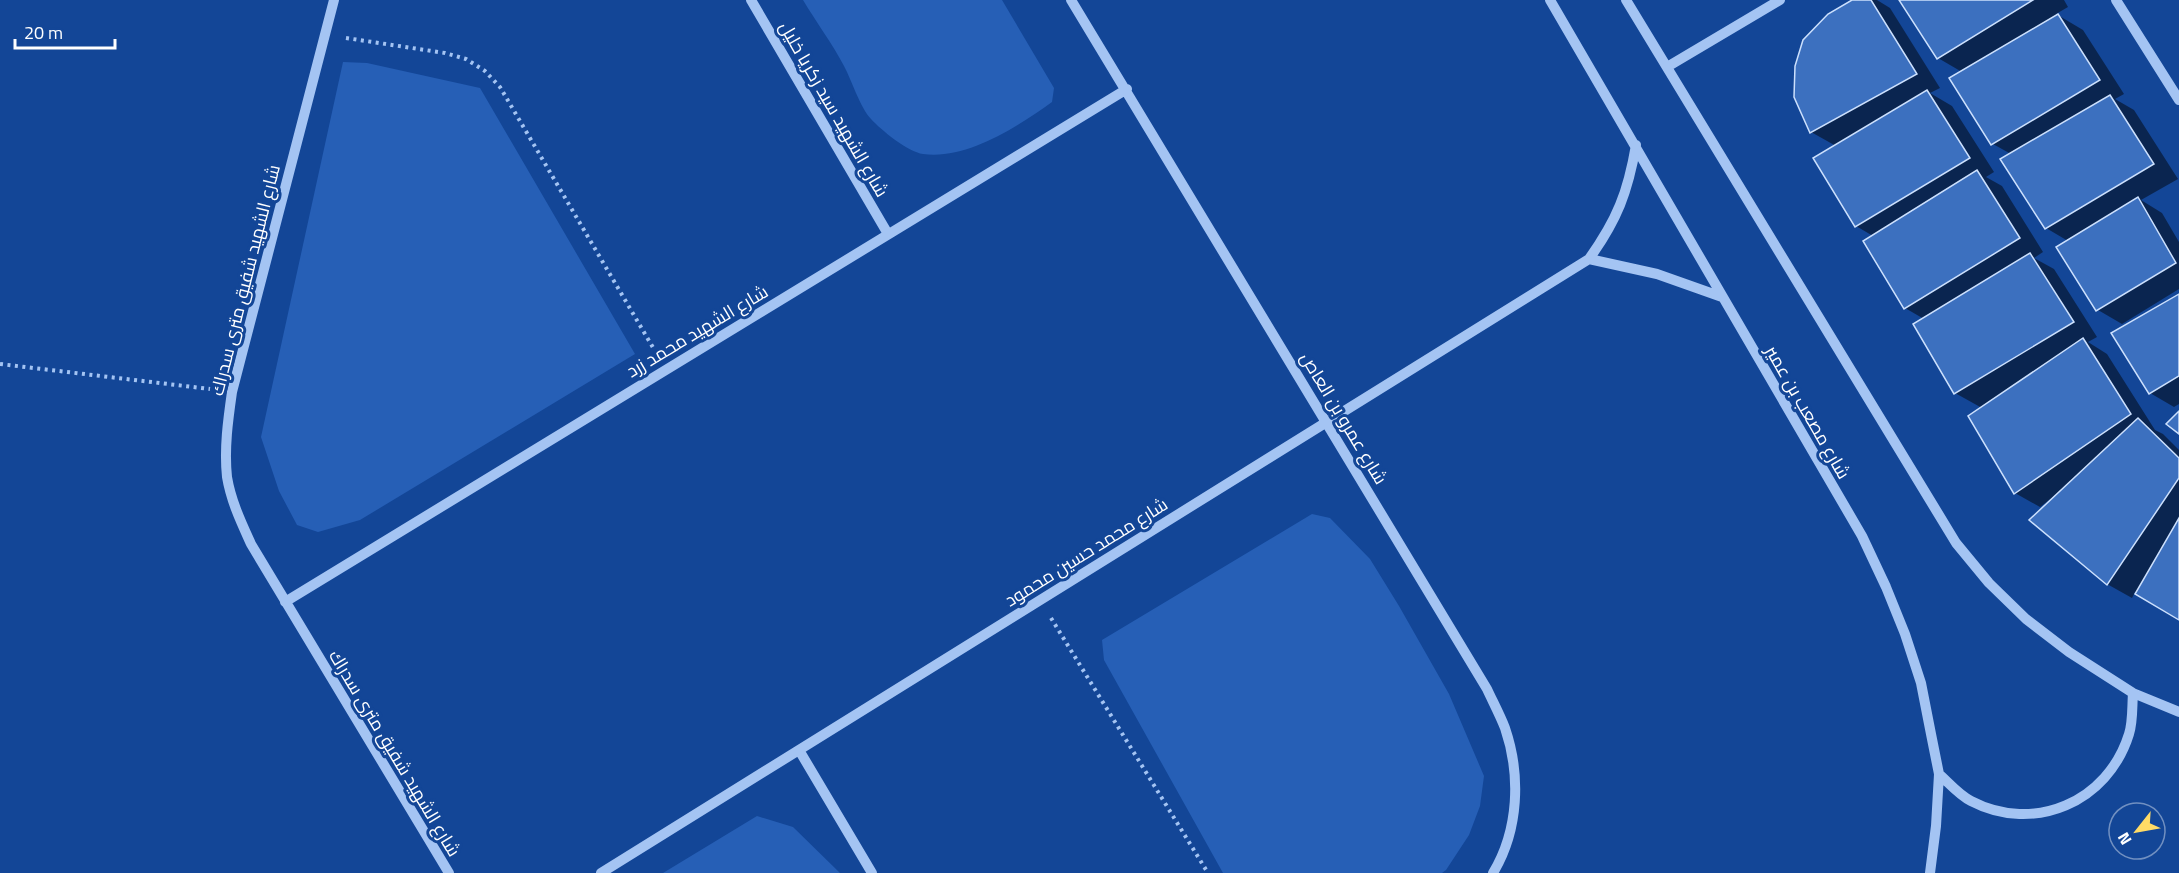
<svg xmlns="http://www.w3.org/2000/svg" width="2179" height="873" font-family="'Titillium Web',Cairo,sans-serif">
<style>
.green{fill:#265fb6}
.shadow{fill:#0007}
.building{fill:#3c70bf;stroke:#cce0fd;stroke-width:1.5}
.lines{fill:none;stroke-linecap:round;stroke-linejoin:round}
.path{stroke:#a4c4f3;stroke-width:4;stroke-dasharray:3 4.5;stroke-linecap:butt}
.minor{stroke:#a4c4f3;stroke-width:10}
.labels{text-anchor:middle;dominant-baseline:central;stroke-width:6;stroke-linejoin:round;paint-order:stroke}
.street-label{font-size:18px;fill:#fff;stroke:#134697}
</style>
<rect width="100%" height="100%" fill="#134697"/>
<path class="green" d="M803 0H1002L1054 88 1052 102C1017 127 967 160 923 154 908 152 881 130 871 119 860 107 852 81 844 66 832 43 816 22 803 0Z
M343 62 367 63 480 88 635 354 360 520 318 532 297 525 279 491 261 437Z
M1312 514 1330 518 1370 559 1399 606 1449 694 1484 776 1480 806 1469 835 1446 870 1442 873H1223L1104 660 1102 640Z
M757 816 793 827 840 873H663Z"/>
<path class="shadow" d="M1855 0H1877L1890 8 1940 88 1930 93 1952 106 1994 172 1986 177 2002 186 2043 252 2034 258 2054 269 2097 337 2088 342 2107 354 2155 430 2163 434 2179 450V618L2135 592 2132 598 2107 584 2053 497 2040 507 2015 493 1982 408 1955 393 1924 319 1905 308 1873 236 1856 226 1836 146 1811 132Z
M1901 0H2064L2068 7 2056 14 2083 30 2124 94 2115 99 2134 110 2178 179 2141 200 2162 213 2179 242V289L2122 324 2098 310 2068 241 2046 228 2011 154 1993 144 1962 72 1938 58Z
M2179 296V404L2174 407 2150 393Z"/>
<path class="building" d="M1852 0H1871L1917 74 1810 133 1794 97 1795 66 1803 40 1828 14Z
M1899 0H2033L1937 59Z
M2058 14 2100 80 1991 145 1949 78Z
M1927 90 1970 158 1855 227 1813 158Z
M2110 95 2154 164 2045 229 2000 159Z
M1977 170 2020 238 1904 309 1863 241Z
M2138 197 2176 263 2096 311 2056 247Z
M2030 253 2074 322 1954 394 1913 324Z
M2179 294V376L2149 394 2111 333Z
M2083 338 2131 414 2014 494 1968 416Z
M2179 411V434L2166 424Z
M2138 418 2179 458V478L2107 585 2029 520Z
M2179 518V620L2135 594Z"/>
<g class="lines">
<path class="path" d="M346 38 445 53 466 59 485 71 500 87 655 351
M0 364 210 389
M1051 618 1208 873"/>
<path class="minor" d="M334 0 232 392C228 420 224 449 227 477 231 501 241 522 251 544L449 873
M751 0 888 234
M1071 0 1487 689C1493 702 1500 715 1505 728 1521 775 1519 830 1493 873
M1550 0 1862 536 1886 587 1905 634 1921 683 1931 734 1939 774 1936 826 1930 873
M1626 0 1956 543 1989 583 2026 619 2069 652 2133 693 2179 712
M2116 0 2179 100
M1667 67 1780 0
M1589 259 1657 274 1722 297
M285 602 1127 89
M799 750 872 873
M1939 774C1949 783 1959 795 1971 801 2034 834 2108 802 2129 734 2133 722 2132 706 2133 693
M601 873 1589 259C1617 220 1628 192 1636 145"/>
</g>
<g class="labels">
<g class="street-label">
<text transform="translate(834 109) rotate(60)">شارع الشهيد سيد زكريا خليل</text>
<text transform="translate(245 280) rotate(-76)">شارع الشهيد شفيق مترى سدراك</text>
<text transform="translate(697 331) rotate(-31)">شارع الشهيد محمد زرد</text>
<text transform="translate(1808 412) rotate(60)">شارع مصعب بن عمير</text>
<text transform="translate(1344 418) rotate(59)">شارع عمرو بن العاص</text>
<text transform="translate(1086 552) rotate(-32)">شارع محمد حسين محمود</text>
<text transform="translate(395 753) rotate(59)">شارع الشهيد شفيق مترى سدراك</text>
</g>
</g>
<g transform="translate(2137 831) rotate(239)"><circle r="28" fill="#134697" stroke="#7190c1" stroke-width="1.5"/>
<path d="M0-4.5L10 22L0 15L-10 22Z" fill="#ffdb66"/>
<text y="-9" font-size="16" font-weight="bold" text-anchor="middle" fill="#ffffff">N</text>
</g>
<path d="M15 39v9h100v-9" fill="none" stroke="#ffffff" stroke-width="3"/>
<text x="24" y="39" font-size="18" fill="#ffffff" stroke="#134697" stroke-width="4.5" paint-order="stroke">20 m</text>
</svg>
